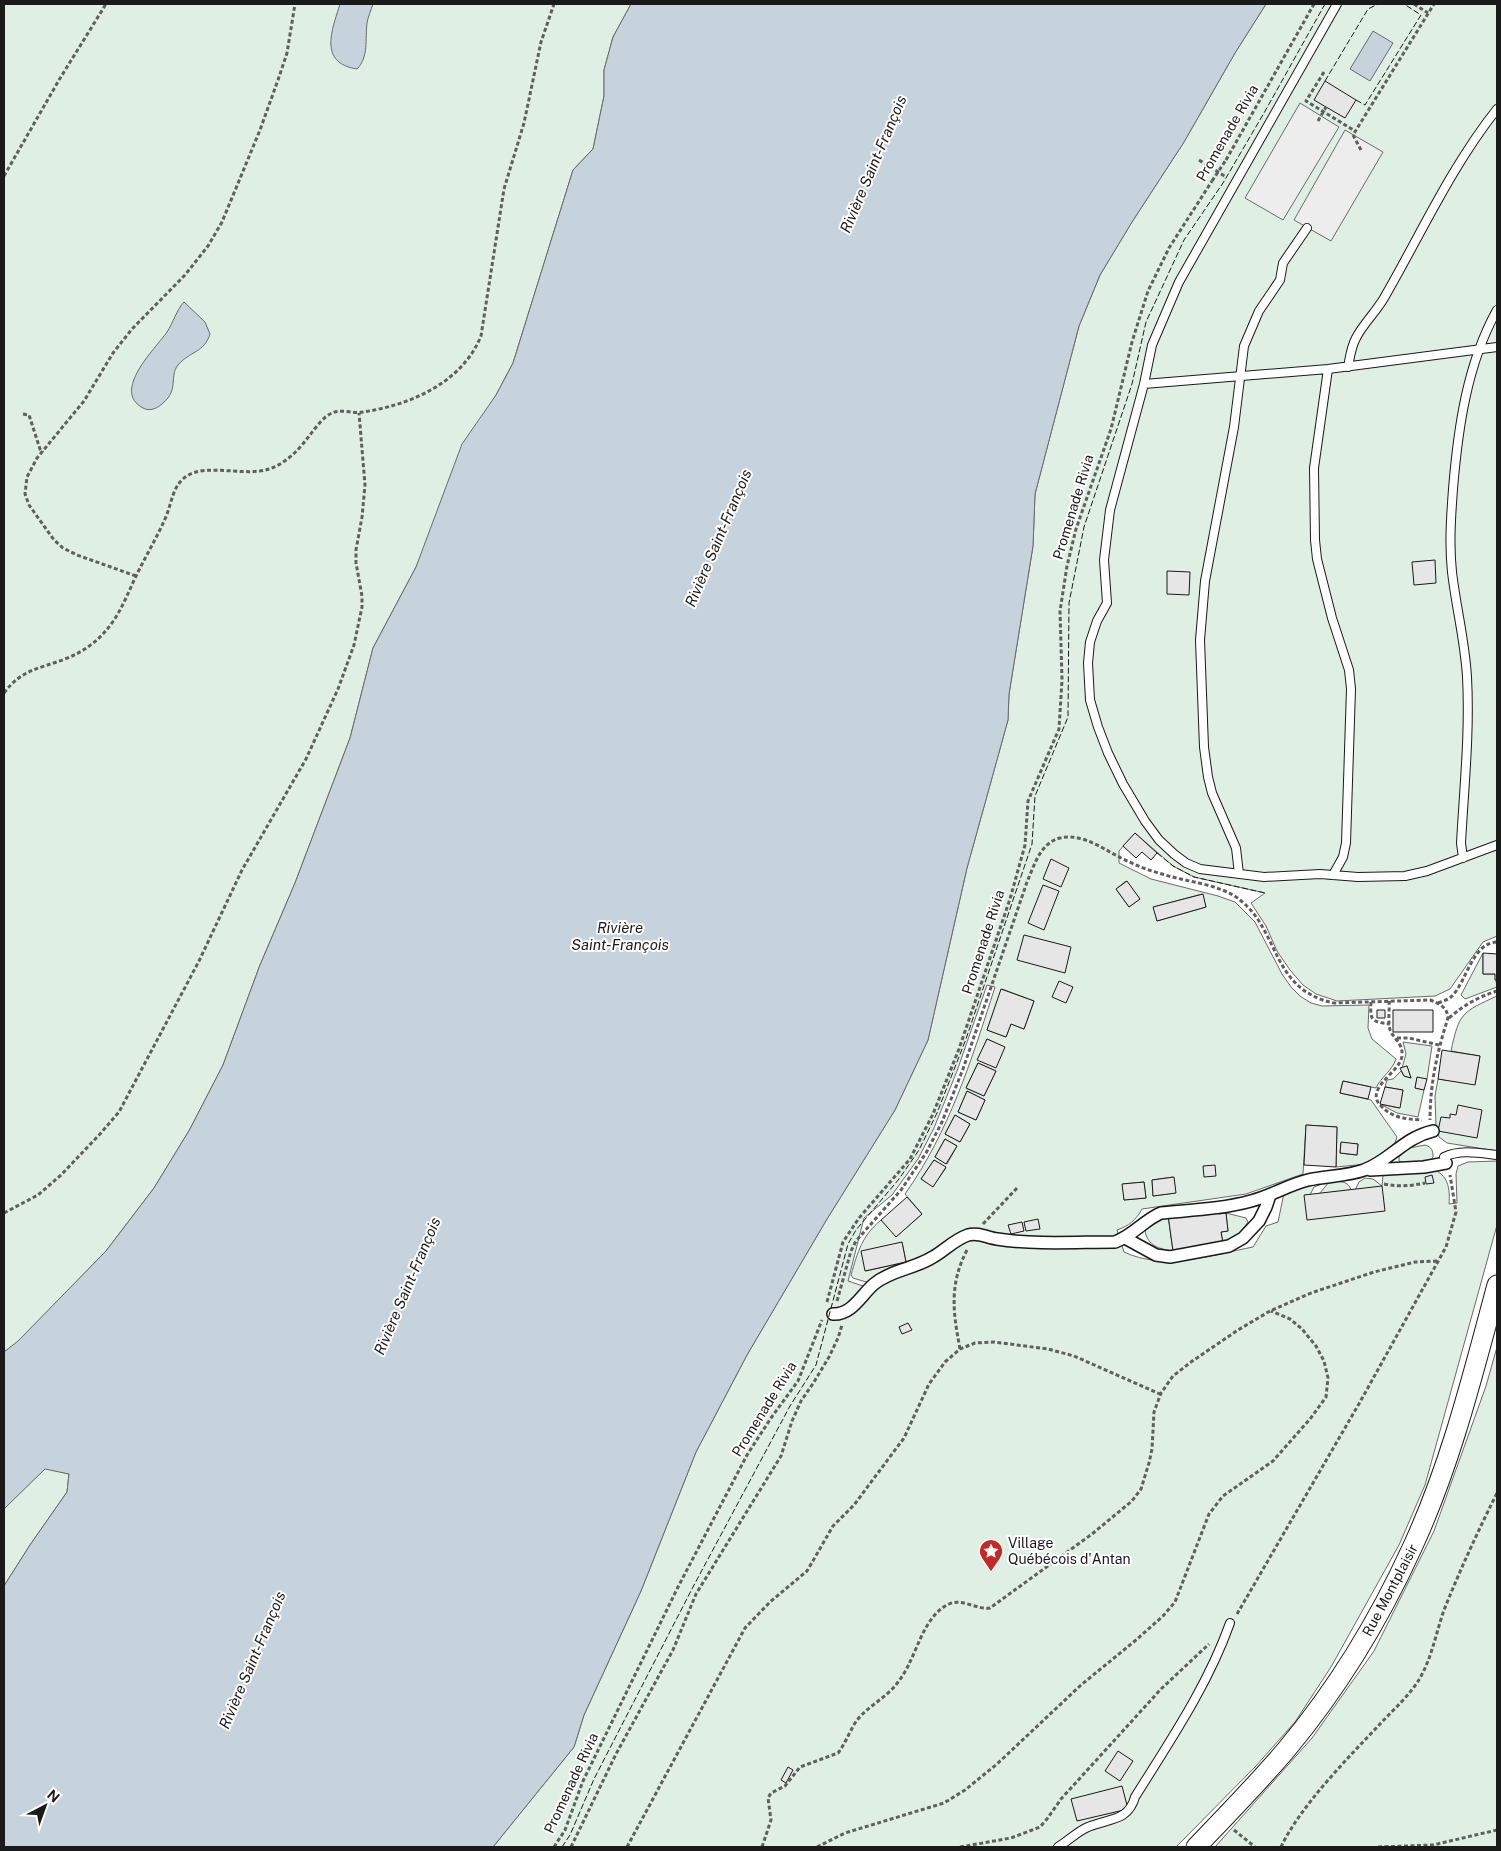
<svg xmlns="http://www.w3.org/2000/svg" width="1501" height="1851" font-family="'Public Sans',sans-serif">
<style>
.green{fill:#e0efe3;stroke:#6a6a6a;fill-rule:evenodd}
.parking{fill:#ededed;stroke:#6a6a6a}
.water{fill:#c6d2dc;stroke:#6a6a6a}
.building{fill:#e6e6e6;stroke:#1a1a1a}
.lines{fill:none;stroke-linecap:round;stroke-linejoin:round}
.service-casing{stroke:#1a1a1a;stroke-width:10}
.pedestrian-casing{stroke:#1a1a1a;stroke-width:14}
.tertiary-casing{stroke:#1a1a1a;stroke-width:21}
.path{stroke:#5f5f5f;stroke-width:3;stroke-dasharray:4 2.5;stroke-linecap:butt}
.service{stroke:#fff;stroke-width:8}
.pedestrian{stroke:#fff;stroke-width:11}
.tertiary{stroke:#fff;stroke-width:19}
.path-bridge{stroke:#5f5f5f;stroke-width:3;stroke-dasharray:4 2.5;stroke-linecap:butt}
.fence{stroke:#1a1a1a;stroke-width:1;stroke-dasharray:6 2.5;stroke-linecap:butt}
.labels{text-anchor:middle;dominant-baseline:central;stroke-width:4;stroke-linejoin:round;paint-order:stroke}
.street-label{font-size:14px;fill:#1a1a1a;stroke:#fff}
.poi-label{font-size:14px;fill:#1a1a1a;stroke:#fff;text-anchor:start}
.water-label{font-size:15px;font-style:italic;fill:#1a1a1a;stroke:#fff}
</style>
<rect width="100%" height="100%" fill="#fff"/>
<path class="green" d="M4 4H631L613 37 604 70V96L593 149 573 170 513 363 496 395 416 567 373 648 350 738 295 883 260 965 223 1065 190 1129 154 1188 106 1251 18 1342 4 1352Z
M1266 4H1497V936L1483 942 1450 989 1435 996 1337 1001 1316 994 1303 985 1290 970 1277 951 1266 926 1251 903 1265 893 1194 877 1173 866 1135 833 1119 851V863L1151 879 1218 896 1235 902 1255 922 1282 974 1291 987 1300 996 1311 1003 1322 1006 1369 1005 1368 1028 1372 1039 1396 1059C1392 1071 1381 1077 1376 1088L1343 1081 1340 1093 1371 1100 1397 1137 1395 1143 1367 1164 1336 1167 1337 1127 1306 1125 1303 1174 1246 1194 1142 1209C1136 1220 1129 1226 1117 1230L1124 1252C1164 1271 1212 1255 1253 1247L1266 1226 1278 1222 1284 1193 1297 1187 1323 1182 1322 1184 1314 1187 1310 1195 1355 1190 1359 1182 1365 1178 1373 1179 1382 1186 1383 1175 1435 1170C1449 1177 1450 1190 1449 1204L1457 1203 1456 1174 1458 1166 1468 1162 1497 1161V1225L1425 1485 1399 1545 1331 1667 1295 1722 1255 1767 1176 1847H493L574 1747 584 1715 641 1591 696 1452 747 1355 827 1219 895 1110 928 1040 967 868 1008 720 1009 694 1033 546 1035 494 1079 326 1100 275 1132 222 1184 142 1235 53ZM1126 881 1140 899 1129 907 1116 889ZM1202 894 1206 907 1157 921 1154 907ZM987 985 995 987C972 1059 949 1132 905 1194L922 1214 897 1236 881 1220C862 1236 858 1251 851 1275L853 1278 866 1282 880 1277 911 1271 872 1289 848 1281 864 1218 892 1195 918 1159 934 1128 957 1071ZM1002 989 1034 1001 1024 1029 1011 1024 1006 1037 987 1030ZM987 1039 1004 1047 978 1060ZM978 1063 996 1071 984 1096 966 1088ZM967 1091 985 1100 976 1120 958 1112ZM955 1115 970 1124 960 1142 945 1134ZM945 1139 957 1146 947 1164 935 1157ZM1341 1143 1358 1144 1357 1155 1340 1153ZM934 1160 946 1168 933 1186 921 1179ZM1173 1177 1175 1193 1153 1196 1152 1180ZM1144 1182 1146 1198 1124 1200 1123 1184ZM902 1242 906 1262 866 1271Z
M1483 953V974H1495L1497 987 1465 999 1461 995Z
M1497 996V1151L1447 1143 1439 1137 1436 1126 1435 1096 1438 1079 1475 1084 1480 1056 1451 1051C1459 1013 1462 1012 1497 996Z
M1403 1042 1432 1046 1427 1079 1417 1078 1415 1088 1424 1090 1418 1117 1397 1113 1380 1104 1399 1108 1403 1090 1385 1087 1387 1080 1393 1079 1401 1071 1404 1076 1411 1078 1407 1066 1402 1068 1406 1054Z
M1425 1145C1432 1147 1433 1151 1433 1157L1430 1161 1403 1163 1399 1161V1157L1409 1148Z
M1330 1181C1340 1182 1348 1180 1351 1190L1319 1194Z
M1226 1213 1246 1218 1248 1222 1236 1238 1223 1243 1221 1232 1228 1231Z
M1168 1215 1173 1251C1159 1249 1148 1246 1145 1231L1149 1225Z
M1497 1347V1847H1215L1312 1738 1374 1651 1434 1531 1486 1386Z
M45 1468 69 1474 67 1492 30 1545 4 1586V1509Z"/>
<path class="parking" d="M1300 103 1339 127 1283 220 1245 198Z
M1345 130 1383 152 1331 241 1294 220Z"/>
<path class="water" d="M340 4H373C371 10 368 17 367 23 365 39 369 57 357 69 318 63 332 30 340 4Z
M631 4H1266L1235 53 1184 142 1132 222 1100 275 1079 326 1035 494 1033 546 1009 694 1008 720 967 868 928 1040 895 1110 827 1219 747 1355 696 1452 641 1591 584 1715 574 1747 493 1847H4V1586L30 1545 67 1492 69 1474 45 1469 4 1509V1352L18 1341 106 1251 154 1188 190 1129 223 1065 260 965 295 883 350 738 373 648 416 567 462 444 496 395 513 363 573 170 593 149 604 96V70L613 37Z
M1373 31 1393 43 1370 81 1350 69Z
M184 302 205 322 210 334C204 353 190 351 178 365 169 376 179 390 163 403 158 408 150 412 143 408 111 391 155 349 167 332 173 323 177 309 184 302Z"/>
<path class="building" d="M1325 81 1356 100 1345 118 1314 100Z
M1435 560 1436 583 1414 585 1412 562Z
M1167 571 1190 572 1189 595 1167 594Z
M1135 833 1157 853 1151 860 1142 852 1136 858 1123 846Z
M1051 859 1069 868 1061 887 1043 879Z
M1127 881 1140 899 1129 907 1116 889Z
M1043 885 1059 891 1044 930 1028 923Z
M1203 894 1206 907 1157 921 1153 907Z
M1024 935 1071 947 1065 973 1017 960Z
M1483 953 1497 954V980H1495V974H1483Z
M1059 981 1073 987 1066 1003 1052 997Z
M1001 989 1034 1001 1024 1029 1011 1024 1006 1037 987 1030Z
M1377 1010H1385V1018H1377Z
M1393 1010H1433V1032H1393Z
M987 1039 1005 1047 996 1068 977 1060Z
M1442 1050 1480 1056 1475 1085 1438 1079Z
M978 1063 996 1071 984 1096 966 1088Z
M1407 1066 1411 1078 1404 1076 1400 1068Z
M1417 1077 1427 1079 1424 1090 1415 1088Z
M1343 1081 1371 1087 1368 1099 1340 1093Z
M1385 1087 1403 1090 1400 1108 1380 1104Z
M967 1091 985 1100 976 1120 958 1112Z
M1458 1105 1482 1110 1477 1138 1438 1131 1441 1117 1450 1118V1114L1456 1115Z
M955 1115 970 1124 960 1142 945 1134Z
M1306 1125 1337 1127 1336 1167 1304 1165Z
M945 1139 957 1146 946 1164 935 1157Z
M1341 1142 1358 1144 1357 1155 1340 1153Z
M934 1160 946 1167 933 1187 921 1179Z
M1215 1165 1216 1176 1204 1177 1203 1166Z
M1432 1175 1434 1183 1426 1184 1425 1177Z
M1174 1177 1176 1193 1153 1196 1152 1180Z
M1144 1182 1146 1198 1124 1200 1122 1184Z
M1382 1186 1385 1211 1307 1220 1304 1195Z
M907 1197 922 1214 896 1237 881 1220Z
M1218 1208 1219 1214 1226 1213 1228 1231 1221 1232 1223 1243 1173 1251 1168 1215Z
M1038 1219 1040 1229 1026 1231 1024 1222Z
M1022 1222 1024 1231 1011 1234 1008 1225Z
M902 1242 906 1262 865 1271 861 1251Z
M908 1323 912 1330 902 1334 899 1327Z
M1118 1751 1133 1761 1120 1781 1105 1771Z
M788 1767 793 1770 786 1783 781 1780Z
M1122 1786 1128 1809 1077 1821 1071 1799Z"/>
<g class="lines">
<g class="service-casing">
<path id="service" d="M1337 4 1179 282 1152 345 1144 384 1110 510 1104 560 1107 603 1097 621 1090 642 1088 663 1090 700 1098 727 1108 753 1123 784 1145 821 1159 840 1174 854 1186 863 1200 869 1264 877 1320 874 1358 877 1405 876 1427 871 1497 845
M1348 367C1350 357 1351 347 1356 338 1363 324 1376 312 1384 298 1421 234 1451 167 1497 109
M1328 369 1314 468 1315 540 1317 559 1332 618 1349 670 1351 689 1346 843 1343 857 1333 875
M1144 384 1328 369 1497 347
M1463 858 1461 843C1464 788 1470 732 1467 677 1465 641 1456 607 1452 572 1449 544 1451 516 1453 489 1458 428 1467 364 1497 310
M1239 874 1236 848 1212 793 1208 777 1204 747 1200 640 1205 581 1234 427 1244 346 1259 311 1280 280 1283 263 1307 228
M1444 1157C1460 1149 1480 1153 1497 1155
M1058 1847C1068 1841 1078 1831 1088 1827 1109 1818 1128 1822 1135 1797 1170 1741 1208 1685 1230 1623"/>
</g>
<g class="pedestrian-casing">
<path id="pedestrian" d="M1370 1170 1424 1167 1446 1163
M1125 1238 1156 1255 1170 1257 1229 1246 1243 1238 1259 1221 1266 1207 1270 1195
M833 1314C852 1315 861 1295 874 1284 891 1270 914 1269 933 1257 945 1250 954 1240 968 1235 978 1232 988 1238 997 1239 1036 1245 1076 1242 1115 1242 1134 1235 1144 1220 1161 1213 1191 1210 1222 1209 1251 1201 1271 1196 1288 1185 1308 1180 1325 1176 1349 1176 1364 1170 1391 1160 1403 1138 1433 1131"/>
</g>
<g class="tertiary-casing">
<path id="tertiary" d="M1196 1847C1226 1816 1257 1784 1286 1750 1337 1689 1379 1620 1412 1548 1451 1464 1473 1374 1497 1285"/>
</g>
<path class="path" d="M1414 4 1428 13
M1324 72 1306 101 1355 131
M1318 121 1326 107
M1361 150 1353 135 1434 4
M1199 160 1226 177
M1226 160 1314 4
M4 176 59 80 106 4
M23 414 29 415 40 449 43 452
M136 576 77 555 63 548 54 540 29 505 25 494 27 477 37 458 84 401 113 353 132 329 185 275 208 246 222 222 260 130 278 80 287 53 295 4
M4 693C22 669 39 669 65 659 86 651 102 638 114 620 124 605 130 588 138 572 147 554 157 537 165 519 172 504 172 485 187 476 206 463 246 477 269 469 285 464 299 450 309 436 315 429 321 419 330 414 340 408 352 414 363 412 410 405 462 383 481 336L504 189 524 123 541 42 554 4
M1389 1001C1390 1010 1387 1025 1391 1032 1396 1041 1403 1044 1402 1056 1400 1073 1362 1089 1382 1107 1393 1118 1406 1119 1422 1120
M1371 1002C1370 1020 1371 1022 1390 1024
M1438 1003C1443 1001 1448 1000 1452 996 1467 981 1472 943 1497 942
M1449 1018C1464 1005 1478 997 1497 991
M1397 1038H1409L1439 1045
M1384 1184C1399 1187 1410 1186 1425 1183
M4 1213 38 1195 61 1175 100 1134 119 1112 199 961 242 870 306 759 338 689 354 645 362 607V596L356 563V550L362 517 365 485 359 413
M983 1224 1017 1188
M837 1301 851 1251 856 1241 901 1190 926 1153 942 1122 963 1069 1027 882C1034 866 1040 843 1060 838 1078 834 1094 843 1110 852 1126 861 1143 869 1162 874 1186 882 1221 884 1240 900 1280 931 1271 990 1334 1003L1430 1000C1440 1004 1447 1007 1448 1018 1437 1052 1430 1084 1430 1120
M827 1302 843 1242 859 1218 910 1159 933 1114 959 1049 1010 899 1025 845 1028 801 1059 729 1062 680 1060 611 1067 566 1076 529 1111 429 1132 342 1148 291 1169 248 1212 181
M960 1349C953 1312 949 1285 967 1250
M1237 1614 1360 1402 1446 1247 1456 1212 1450 1175
M1234 1830 1255 1847
M554 1847 565 1830 583 1781 678 1587 747 1455 771 1418 798 1381 822 1320
M571 1847 616 1754 673 1650 696 1594 781 1456 792 1421 801 1401 814 1382 829 1357 838 1338 842 1325
M627 1847 745 1628 770 1602 807 1571 833 1526 854 1505 904 1438 929 1384 945 1362 960 1349 975 1343 994 1342 1048 1349 1074 1356 1160 1394
M762 1847 771 1820 768 1798 771 1793 785 1786 800 1767 838 1753C845 1744 849 1733 855 1723 865 1708 883 1700 895 1686 900 1680 906 1671 909 1664 919 1644 927 1614 949 1604 962 1598 977 1610 990 1608L1092 1534 1132 1501 1141 1489 1149 1463 1152 1449 1154 1412 1161 1393 1173 1376 1191 1362 1238 1330 1270 1311 1311 1293 1374 1272 1415 1262 1438 1261
M817 1847 845 1833 944 1803 965 1790 997 1764 1081 1685 1136 1640 1163 1616 1175 1602 1209 1514 1223 1496 1273 1461 1310 1419 1326 1397 1328 1378 1324 1361 1316 1346 1302 1329 1290 1319 1271 1311
M960 1847 1011 1838 1040 1827 1047 1819 1061 1799 1161 1689 1209 1644
M1281 1847C1301 1805 1348 1758 1380 1724 1394 1709 1410 1695 1420 1678 1432 1657 1436 1633 1444 1610 1460 1570 1478 1531 1497 1493
M1378 1847 1433 1845 1497 1830"/>
<use href="#service" class="service"/>
<use href="#pedestrian" class="pedestrian"/>
<use href="#tertiary" class="tertiary"/>
<path class="path-bridge" d="M1212 181 1226 160"/>
<path class="fence" d="M1325 81 1368 9 1378 4
M1356 100 1365 105 1421 15 1404 4
M1157 853 1173 866 1194 877 1265 893
M562 1847 570 1835 594 1779 693 1587 790 1406 816 1365 848 1244 856 1230 899 1179 919 1150 937 1113 966 1039 1032 844 1035 796 1068 717 1069 603 1084 527 1132 384 1146 322 1184 240 1223 183 1264 113 1325 4"/>
</g>
<defs>
<g id="sight-pin" transform="scale(1.25)"><path d="M0 17L-7.5 6A9.5 9.5 0 1 1 7.5 6Z" fill="#c62828" stroke="#fff"/><path d="M0-6L1.8-2.2L6-1.7L2.9 1.2L3.7 5.4L0 3.3L-3.7 5.4L-2.9 1.2L-6-1.7L-1.8-2.2Z" fill="#fff"/></g>
</defs>
<g fill-rule="evenodd">
<use href="#sight-pin" x="991" y="1551"/>
</g>
<g class="labels">
<g class="street-label">
<text transform="translate(1227 133) rotate(-60)">Promenade Rivia</text>
<text transform="translate(1073 507) rotate(-73)">Promenade Rivia</text>
<text transform="translate(983 942) rotate(-72)">Promenade Rivia</text>
<text transform="translate(764 1409) rotate(-58)">Promenade Rivia</text>
<text transform="translate(1390 1590) rotate(-62)">Rue Montplaisir</text>
<text transform="translate(571 1783) rotate(-65)">Promenade Rivia</text>
</g>
<g class="poi-label">
<text x="1008" y="1543">Village<tspan x="1008" dy="16">Québécois d'Antan</tspan></text>
</g>
<g class="water-label">
<text transform="translate(873 164) rotate(-67)">Rivière Saint-François</text>
<text transform="translate(718 538) rotate(-67)">Rivière Saint-François</text>
<text x="620" y="927">Rivière<tspan x="620" dy="17">Saint-François</tspan></text>
<text transform="translate(407 1286) rotate(-67)">Rivière Saint-François</text>
<text transform="translate(252 1660) rotate(-67)">Rivière Saint-François</text>
</g>
</g>
<rect width="1501" height="1851" fill="none" stroke="#1a1a1a" stroke-width="10"/>
<g transform="translate(45 1806) rotate(41)" stroke="#ffffff" stroke-width="4" paint-order="stroke">
<path d="M0-4L9 19L0 12L-9 19Z" fill="#1a1a1a"/>
<text y="-8" font-size="14" font-weight="bold" text-anchor="middle" fill="#1a1a1a">N</text>
</g>
</svg>
